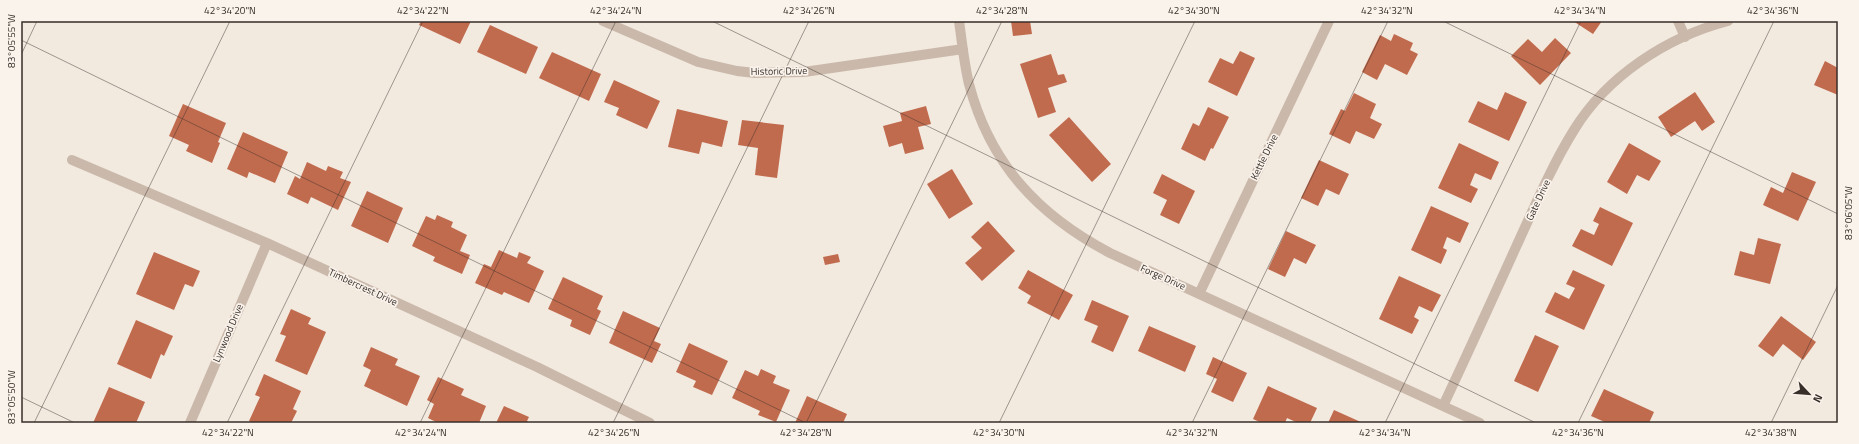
<svg xmlns="http://www.w3.org/2000/svg" width="1859" height="444" font-family="'Titillium Web',sans-serif">
<style>
.building{fill:#c16b4e}
.lines{fill:none;stroke-linecap:round;stroke-linejoin:round}
.minor{stroke:#cab9ab;stroke-width:10}
.ticks{fill:none;stroke:#382e2a;stroke-width:1;stroke-opacity:0.45}
.labels{text-anchor:middle;dominant-baseline:central;stroke-width:3.5;stroke-linejoin:round;paint-order:stroke}
.street-label{font-size:10px;fill:#382e2a;stroke:#f9f3eb}
.neatline{fill:none;stroke:#382e2a;stroke-width:1.5}
.ticks-label{font-size:10px;text-anchor:middle;fill:#382e2a}
</style>
<rect width="100%" height="100%" fill="#f2e9df"/>
<path class="building" d="M421 21H471L460 44 419 25Z
M1011 21H1030L1032 34 1013 36Z
M1573 21H1602L1593 34Z
M490 25 538 47 526 74 477 52Z
M1394 34 1413 43 1410 50 1418 54 1407 75 1385 64 1377 80 1362 72 1380 35 1391 41Z
M1555 38 1571 53 1540 85 1511 56 1528 39 1542 52Z
M1240 51 1255 58 1237 96 1208 82 1220 58 1233 64Z
M552 52 601 74 589 101 539 78Z
M1051 54 1058 75 1064 74 1067 82 1048 88 1056 112 1038 118 1020 64Z
M1825 61 1838 68V95L1814 85Z
M614 80 660 101 647 129 616 115 619 108 604 102Z
M1505 92 1527 102 1509 141 1468 122 1478 101 1497 110Z
M1695 92 1715 122 1702 131 1695 121 1671 137 1658 117Z
M1354 93 1376 104 1370 118 1382 124 1374 139 1356 131 1350 144 1329 134 1341 109 1345 111Z
M183 104 226 123 218 142 220 143 212 163 186 151 189 145 169 136Z
M926 106 931 124 918 127 924 149 905 154 902 143 889 147 883 126 902 121 900 113Z
M1208 107 1229 117 1213 149 1211 148 1205 161 1181 149 1193 123 1199 126Z
M677 109 728 121 722 147 702 142 699 154 668 147Z
M1069 117 1111 164 1092 182 1049 135Z
M742 120 784 125 777 178 755 175 758 148 738 145Z
M243 132 288 152 275 183 249 172 247 178 227 169Z
M1459 143 1499 162 1491 180 1475 173 1470 185 1478 189 1471 203 1438 188Z
M1629 143 1661 161 1649 181 1637 175 1627 194 1607 182Z
M1319 160 1349 174 1339 195 1326 189 1318 206 1301 198Z
M307 162 326 171 328 166 343 172 340 178 351 182 338 210 311 197 308 204 287 194 295 176 300 179Z
M952 169 973 204 949 219 927 184Z
M1792 172 1816 182 1798 221 1763 205 1771 187 1783 193Z
M1162 174 1195 191 1179 224 1160 215 1167 200 1153 193Z
M367 191 403 208 388 243 351 226Z
M1431 206 1469 223 1460 243 1447 237 1443 248 1447 250 1441 264 1411 250Z
M1600 207 1633 223 1612 266 1572 246 1581 229 1594 235 1599 224 1593 221Z
M437 215 453 222 451 227 467 235 460 251 470 255 462 274 433 261 435 257 412 246 426 216 435 220Z
M988 221 1015 251 982 281 965 263 982 248 971 237Z
M1286 231 1316 245 1306 264 1294 258 1285 277 1268 269Z
M1758 238 1781 244 1770 284 1734 275 1740 251 1754 255Z
M499 250 517 258 519 252 531 257 527 263 544 271 529 303 504 292 502 295 475 283 484 264 491 267Z
M154 252 200 271 193 287 185 284 174 310 136 294Z
M838 254 840 262 825 265 823 257Z
M1028 270 1073 295 1059 320 1027 303 1031 296 1018 288Z
M1573 270 1605 285 1584 330 1545 312 1555 292 1569 299 1575 288 1566 284Z
M1399 276 1441 295 1432 312 1419 306 1414 317 1419 320 1412 334 1379 319Z
M563 277 603 296 597 309 601 311 590 335 570 326 572 320 548 309Z
M1092 300 1129 316 1113 352 1091 342 1098 326 1084 320Z
M291 309 311 318 308 324 326 332 307 375 275 361 286 336 280 334Z
M623 311 660 328 654 341 661 344 652 363 609 343Z
M1781 316 1816 342 1803 360 1783 344 1773 357 1758 346Z
M136 320 173 336 164 356 161 354 151 379 117 364Z
M1149 326 1196 346 1185 372 1138 351Z
M1535 335 1559 346 1538 392 1514 381Z
M689 343 728 361 712 395 693 387 696 381 676 372Z
M371 347 398 359 395 365 420 376 407 406 364 386 371 370 363 366Z
M1213 357 1247 373 1233 402 1211 392 1217 379 1206 374Z
M761 369 776 376 773 383 790 390 776 422 758 415 760 411 732 398 745 370 758 376Z
M264 374 301 391 293 409 297 411 291 423H253L249 421 260 397 255 395Z
M438 377 464 389 461 395 486 406 479 423H438L428 418 434 404 427 400Z
M1268 386 1317 408 1310 423H1298L1287 418 1285 423H1262L1253 419Z
M109 387 145 402 136 423H93Z
M1604 389 1654 412 1649 423H1607L1591 416Z
M807 396 847 414 843 423H795Z
M504 406 529 417 527 421 530 423H496Z
M1334 410 1363 423H1328Z"/>
<g class="lines">
<path class="minor" d="M603 21 698 62 737 71 755 73 804 72 963 49
M959 21C962 42 964 63 969 84 990 164 1038 215 1110 253L1480 423
M1678 21 1685 37
M72 160 267 243 537 367 650 423
M1199 294 1329 21
M1443 406C1468 353 1492 300 1516 247 1534 208 1551 167 1574 130 1607 76 1667 37 1728 21
M190 423 267 243"/>
</g>
<path class="ticks" d="M712 21 1536 423M1443 21 1838 214M21 40 806 423M21 55 37 21M21 397 75 423M34 423 230 21M227 423 423 21M420 423 616 21M613 423 809 21M806 423 1002 21M999 423 1195 21M1192 423 1388 21M1385 423 1581 21M1578 423 1774 21M1771 423 1838 285"/>
<g class="labels">
<g class="street-label">
<text transform="translate(779 71) rotate(-1)">Historic Drive</text>
<text transform="translate(1264 157) rotate(-64)">Kettle Drive</text>
<text transform="translate(1538 200) rotate(-65)">Gate Drive</text>
<text transform="translate(1163 277) rotate(24)">Forge Drive</text>
<text transform="translate(363 287) rotate(25)">Timbercrest Drive</text>
<text transform="translate(228 333) rotate(-67)">Lynwood Drive</text>
</g>
</g>
<rect width="1859" height="444" fill="none" stroke="#f9f3eb" stroke-width="44"/>
<g transform="translate(1809 394) rotate(116)" stroke="#f9f3eb" stroke-width="3" paint-order="stroke">
<path d="M0-3L7 15L0 10L-7 15Z" fill="#382e2a"/>
<text y="-6" font-size="11" font-weight="bold" text-anchor="middle" fill="#382e2a">N</text>
</g>
<rect x="22" y="22" width="1815" height="400" class="neatline"/>
<g class="ticks-label">
<text x="230" y="14">42°34'20"N</text>
<text x="423" y="14">42°34'22"N</text>
<text x="616" y="14">42°34'24"N</text>
<text x="809" y="14">42°34'26"N</text>
<text x="1002" y="14">42°34'28"N</text>
<text x="1194" y="14">42°34'30"N</text>
<text x="1387" y="14">42°34'32"N</text>
<text x="1580" y="14">42°34'34"N</text>
<text x="1773" y="14">42°34'36"N</text>
<text transform="translate(11 41) rotate(-90)" y="4">83°05'55"W</text>
<text transform="translate(1848 213) rotate(-90)" y="4">83°06'05"W</text>
<text transform="translate(11 397) rotate(-90)" y="4">83°05'50"W</text>
<text x="228" y="436">42°34'22"N</text>
<text x="421" y="436">42°34'24"N</text>
<text x="614" y="436">42°34'26"N</text>
<text x="806" y="436">42°34'28"N</text>
<text x="999" y="436">42°34'30"N</text>
<text x="1192" y="436">42°34'32"N</text>
<text x="1385" y="436">42°34'34"N</text>
<text x="1578" y="436">42°34'36"N</text>
<text x="1771" y="436">42°34'38"N</text>
</g>
</svg>
